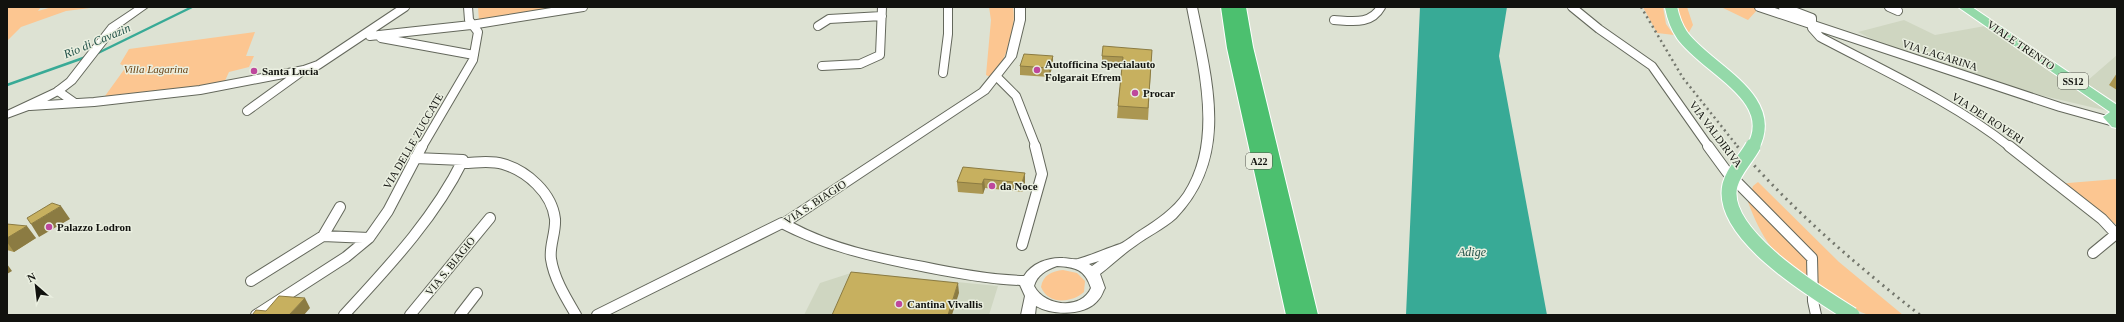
<svg xmlns="http://www.w3.org/2000/svg" width="2124" height="322" font-family="'Times New Roman',serif">
<style>
.built{fill:#cfd6c1}
.green{fill:#fcc691}
.water{fill:#38aa96}
.lines{fill:none;stroke-linecap:round;stroke-linejoin:round}
.stream{stroke:#38aa96;stroke-width:2.5}
.street-far1-casing{stroke:#64685c;stroke-width:10}
.street-casing{stroke:#64685c;stroke-width:12}
.secondary-casing{stroke:#64685c;stroke-width:2}
.primary-casing{stroke:#fff;stroke-width:2}
.highway-casing{stroke:#fff;stroke-width:2}
.street-far1{stroke:#fff;stroke-width:8}
.street{stroke:#fff;stroke-width:10}
.secondary{fill:#fff;fill-rule:evenodd}
.primary{fill:#94d9a9;fill-rule:evenodd}
.highway{fill:#4cc06f;fill-rule:evenodd}
.rail-far1{stroke:#74776d;stroke-width:2.5;stroke-dasharray:2 3.5;stroke-linecap:butt}
.rail{stroke:#74776d;stroke-width:3;stroke-dasharray:2 4.5;stroke-linecap:butt}
.primary-bridge-far1-casing{stroke:#fff;stroke-width:14;stroke-linecap:butt}
.primary-bridge-casing{stroke:#fff;stroke-width:17;stroke-linecap:butt}
.primary-bridge-far1{stroke:#94d9a9;stroke-width:12}
.primary-bridge{stroke:#94d9a9;stroke-width:15}
.wall{fill:#ab9752}
.shaded-wall{fill:#8b7b42}
.building{fill:#c7b05f;stroke:#8b7b42}
.poi-dot{fill:#be479d;stroke:#eaefe0;stroke-width:1.5}
.labels{text-anchor:middle;dominant-baseline:central;stroke-width:3;stroke-linejoin:round;paint-order:stroke}
.shield{fill:#eaefe0;stroke:#52544d;stroke-width:1}
.shield-label{font-size:10px;font-weight:bold;fill:#11120e}
.street-label{font-size:11px;fill:#11120e;stroke:#eaefe0}
.poi-label{font-size:11px;font-weight:bold;fill:#11120e;stroke:#eaefe0;text-anchor:start}
.park-label{font-size:11px;font-style:italic;fill:#684112;stroke:#eaefe0}
.water-label{font-size:12px;font-style:italic;fill:#24534a;stroke:#eaefe0}
</style>
<rect width="100%" height="100%" fill="#dde2d3"/>
<path class="built" d="M1904 20 1935 35 1985 26 2108 111 2027 92 1878 42 1858 32Z
M2117 55V103L2090 86 2087 81Z
M854 272 998 286 989 315H952L959 293 838 315H804L820 283Z"/>
<path class="green" d="M7 7H41L38 11 52 7H98L66 11 21 27 7 41Z
M478 7H576L479 21Z
M989 7H1013C1017 32 1006 58 992 78L986 75 991 20Z
M1643 7H1663L1666 24 1674 35 1657 33Z
M1678 7H1687L1693 25 1688 34 1678 16Z
M1721 7H1753L1758 9 1748 20Z
M255 32 246 56H254L249 67 229 72 224 83 105 100V96L126 67 120 64 129 49Z
M2117 179V225L2056 184Z
M1758 182 1839 262 1903 315C1893 315 1880 317 1870 315 1849 311 1786 265 1772 248 1761 234 1754 218 1748 202L1753 186Z
M1063 270 1077 273 1085 281 1084 292C1072 303 1048 305 1041 287 1043 275 1052 271 1063 270Z"/>
<path class="water" d="M1420 7H1507L1499 56 1547 315H1406Z"/>
<g class="lines">
<path class="stream" d="M96 54 192 7
M7 85 86 57"/>
<g class="street-far1-casing">
<path id="street-far1" d="M1572 7 1599 29 1652 66 1709 147
M1759 7 2060 107 2114 122
M1783 7 1812 18V28L1820 37C1884 71 1953 102 2010 147
M1889 7 1898 11
M1334 20C1352 21 1371 25 1381 7
M818 26 829 19 882 16
M370 36 471 25 583 7
M381 38 474 55
M822 66 860 64 880 55 882 7
M943 73 948 34V7
M997 77 1016 96 1036 147
M58 91 75 103
M30 106 94 102 200 90 304 70 318 65 405 7
M247 111 301 72
M422 147 473 60 478 32 469 20 468 7"/>
</g>
<g class="street-casing">
<path id="street" d="M1708 146 1727 172 1812 258 1813 301 1816 315
M2009 146 2102 219 2116 234 2093 253
M463 163C476 163 490 160 503 164 527 171 552 193 555 219 556 233 549 246 551 259 554 279 566 298 576 315
M340 207 323 236 369 238
M1022 245 1042 174 1035 146
M251 281 323 236
M256 315 346 257 369 238 388 211 422 146
M344 315C388 267 434 219 463 160L415 158
M410 315 490 218
M460 315 477 293
M597 315 782 223"/>
</g>
<g class="secondary-casing">
<path id="secondary" d="M136 7H148L117 29 75 83 62 93 34 108 7 118V111L54 89 67 79 109 25Z
M1015 7H1025V20L1016 57 988 93 793 223C834 245 879 254 924 262 957 269 991 275 1024 276 1032 263 1049 257 1063 258 1068 258 1074 260 1078 259 1092 255 1107 248 1120 244 1127 241 1134 234 1141 230 1157 220 1173 209 1184 193 1219 140 1198 65 1187 7H1197C1212 81 1235 157 1176 218 1164 229 1148 236 1135 246 1123 254 1112 265 1100 274L1105 288C1103 291 1102 296 1099 299 1087 316 1053 316 1036 306L1035 315H1021L1025 296 1020 285C989 284 957 278 926 272 875 262 824 251 777 226L776 223 786 216 980 89 1006 57 1015 20ZM1099 261 1092 266 1089 264ZM1057 266C1075 267 1085 269 1091 288 1081 311 1044 306 1034 286 1037 275 1046 270 1057 266Z"/>
</g>
<g class="primary-casing">
<path id="primary" d="M1958 7H1972L2117 105V128L2112 127 2103 117 2110 112Z"/>
</g>
<g class="highway-casing">
<path id="highway" d="M1221 7H1246L1253 47 1318 315H1286L1227 48Z"/>
</g>
<use href="#street-far1" class="street-far1"/>
<use href="#street" class="street"/>
<use href="#secondary" class="secondary"/>
<use href="#primary" class="primary"/>
<use href="#highway" class="highway"/>
<path class="rail-far1" d="M1641 7 1683 78 1738 147"/>
<path class="rail" d="M1737 146C1791 209 1855 264 1920 315"/>
<g class="primary-bridge-far1-casing">
<path id="primary-bridge-far1" d="M1671 7C1673 17 1676 26 1682 35 1706 69 1780 97 1753 147"/>
</g>
<g class="primary-bridge-casing">
<path id="primary-bridge" d="M1753 146C1746 159 1734 170 1730 185 1718 234 1817 293 1852 315"/>
</g>
<use href="#primary-bridge-far1" class="primary-bridge-far1"/>
<use href="#primary-bridge" class="primary-bridge"/>
</g>
<path class="wall" d="M1152 50 1148 120 1117 118 1118 106 1122 68 1102 67V56Z
M1053 56V65L1049 77 1020 75V66Z
M2117 73V90L2109 85Z
M963 167 1025 183 1022 192 985 188 983 194 958 192 957 182Z
M7 224 36 238 14 252 7 250Z"/>
<path class="shaded-wall" d="M1053 56V65L1049 77V68Z
M1025 173V183L1022 192V183Z
M984 179 985 188 983 194 982 184Z
M61 206 70 219 39 237 31 224Z
M27 226 36 238 14 252 7 242V238Z
M7 264 12 271 7 274Z
M958 283 959 293 952 315H948Z
M305 298 310 308 304 315H289Z"/>
<path class="building" d="M1103 46 1152 50 1148 108 1118 106 1123 57 1102 56Z
M1024 54 1053 56 1049 68 1020 66Z
M963 167 1025 173 1022 183 984 179 982 184 957 182Z
M52 203 61 206 31 224 27 218Z
M7 224 27 226 7 238Z
M851 272 958 283 948 315H832Z
M279 296 305 298 289 315H252L256 310 266 311Z"/>
<g class="poi-dot">
<circle cx="1037" cy="70" r="4"/>
<circle cx="254" cy="71" r="4"/>
<circle cx="1135" cy="93" r="4"/>
<circle cx="992" cy="186" r="4"/>
<circle cx="49" cy="227" r="4"/>
<circle cx="899" cy="304" r="4"/>
</g>
<g class="labels">
<g class="shield">
<rect x="2058" y="73" width="30" height="16" rx="3"/>
<rect x="1246" y="153" width="26" height="16" rx="3"/>
</g>
<g class="shield-label">
<text x="2073" y="81">SS12</text>
<text x="1259" y="161">A22</text>
</g>
<g class="street-label">
<text transform="translate(2021 45) rotate(34)">VIALE TRENTO</text>
<text transform="translate(1940 55) rotate(18)">VIA LAGARINA</text>
<text transform="translate(1988 118) rotate(33)">VIA DEI ROVERI</text>
<text transform="translate(1716 134) rotate(53)">VIA VALDIRIVA</text>
<text transform="translate(413 141) rotate(-60)">VIA DELLE ZUCCATE</text>
<text transform="translate(815 202) rotate(-33)">VIA S. BIAGIO</text>
<text transform="translate(450 266) rotate(-51)">VIA S. BIAGIO</text>
</g>
<g class="poi-label">
<text x="1045" y="64">Autofficina Specialauto<tspan x="1045" dy="13">Folgarait Efrem</tspan></text>
<text x="262" y="71">Santa Lucia</text>
<text x="1143" y="93">Procar</text>
<text x="1000" y="186">da Noce</text>
<text x="57" y="227">Palazzo Lodron</text>
<text x="907" y="304">Cantina Vivallis</text>
</g>
<g class="park-label">
<text x="156" y="69">Villa Lagarina</text>
</g>
<g class="water-label">
<text transform="translate(97 41) rotate(-23)">Rio di Cavazin</text>
<text x="1472" y="252">Adige</text>
</g>
</g>
<rect width="2124" height="322" fill="none" stroke="#11120e" stroke-width="16"/>
<g transform="translate(36 286) rotate(332)" stroke="#eaefe0" stroke-width="3" paint-order="stroke">
<path d="M0-3L7 15L0 10L-7 15Z" fill="#11120e"/>
<text y="-6" font-size="11" font-weight="bold" text-anchor="middle" fill="#11120e">N</text>
</g>
</svg>
